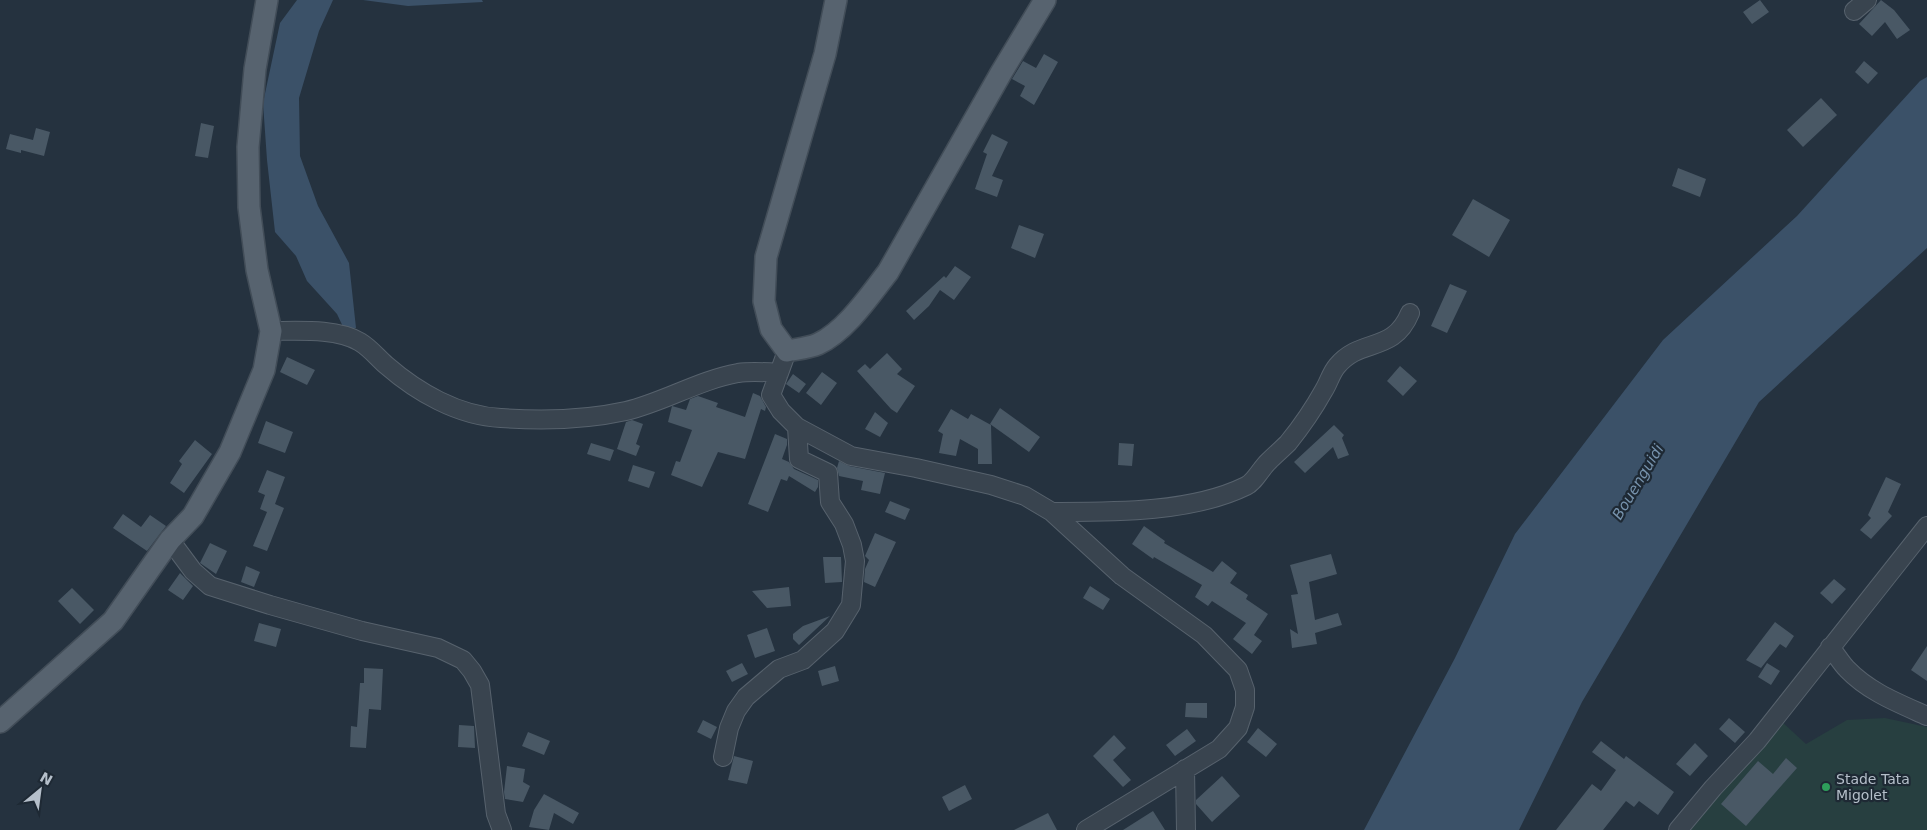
<svg xmlns="http://www.w3.org/2000/svg" width="1927" height="830" font-family="'DejaVu Sans',sans-serif">
<style>
.green{fill:#273f40}
.water{fill:#3b5168}
.building{fill:#495865}
.lines{fill:none;stroke-linecap:round;stroke-linejoin:round}
.minor-casing{stroke:#57626d;stroke-width:20}
.major-casing{stroke:#424d58;stroke-width:24}
.minor{stroke:#39444f;stroke-width:18}
.major{stroke:#57636f;stroke-width:21}
.leisure-dot{fill:#2e9e5b;stroke:#1e2934;stroke-width:2}
.labels{text-anchor:middle;dominant-baseline:central;stroke-width:4.5;stroke-linejoin:round;paint-order:stroke}
.poi-label{font-size:14px;fill:#b5bfca;stroke:#1e2934;text-anchor:start}
.water-label{font-size:15px;font-style:italic;fill:#7692ac;stroke:#1e2934}
</style>
<rect width="100%" height="100%" fill="#25323f"/>
<path class="green" d="M1885 718 1927 727V830H1689L1781 721 1806 744 1847 720Z"/>
<path class="water" d="M297 0H333L319 31 299 98 300 156 318 206 349 263 356 328 345 331 337 314 307 281 296 256 275 232 267 160 263 103 280 23Z
M363 0H482L483 2 408 6Z
M1927 77V248L1759 402 1582 702 1519 830H1364L1455 658 1515 534 1663 340 1797 216 1920 81Z"/>
<path class="building" d="M1760 0 1769 12 1752 24 1743 12Z
M1881 0 1894 10 1910 30 1897 39 1885 22 1872 36 1859 24Z
M1044 54 1058 62 1034 105 1020 96 1025 86 1012 79 1023 61 1036 68Z
M1864 61 1878 73 1868 84 1855 72Z
M1821 98 1837 115 1803 147 1787 130Z
M201 123 214 126 208 158 195 156Z
M36 128 50 132 44 156 21 150V153L6 149 10 134 33 140Z
M992 134 1008 142 992 176 1003 180 997 197 975 189 987 154 983 152Z
M1678 168 1706 179 1700 197 1672 186Z
M1473 199 1510 220 1489 257 1452 235Z
M1019 225 1044 234 1035 258 1011 248Z
M955 266 971 277 954 300 940 290 929 306 914 320 906 311 944 276 946 278Z
M1450 284 1467 291 1447 333 1431 326Z
M887 353 902 369 897 374 915 386 897 413 891 409 857 371 865 364 870 369Z
M287 357 315 370 307 385 280 372Z
M1400 366 1417 381 1403 396 1387 381Z
M822 372 837 383 821 405 806 393Z
M793 374 806 384 799 393 786 384Z
M753 393 760 396 766 407 765 411 761 409 745 459 718 452 702 487 671 475 676 461 680 462 692 430 668 422 672 406 686 410 690 399 698 396 718 403 716 407 745 417Z
M1000 408 1040 437 1029 452 990 424Z
M951 409 968 419 971 414 991 425 992 464H978V449L960 439 956 456 939 453 943 434 938 431Z
M875 412 888 423 880 437 865 429Z
M632 420 643 424 636 444 640 446 636 456 617 449 626 422Z
M266 421 293 432 285 453 258 443Z
M1334 425 1344 435 1342 438 1349 455 1338 459 1333 447 1305 473 1294 462Z
M775 434 787 439V445L782 459 789 462 794 469 818 480V487L815 492 789 476 787 481 781 479 768 512 748 504Z
M195 440 212 454 184 493 170 483 182 464 179 461Z
M591 443 614 450 610 461 587 454Z
M1119 443 1134 444 1132 466 1118 465Z
M839 461 849 466 885 473 880 494 861 490 863 481 839 476 837 468Z
M633 465 655 472 649 488 628 481Z
M267 470 285 477 275 504 284 508 267 551 253 546 267 512 260 509 265 495 258 492Z
M1886 477 1901 484 1888 512 1892 516 1871 539 1860 530 1871 518 1868 515Z
M890 501 910 509 905 520 885 512Z
M123 514 141 527 150 515 166 526 147 551 113 528Z
M1144 526 1165 541 1164 543 1213 572 1222 561 1237 573 1230 583 1248 595 1246 599 1268 614 1254 635 1262 641 1252 654 1233 639 1246 623 1212 601 1208 606 1195 597 1202 585 1154 557 1153 559 1132 544Z
M875 533 896 542 875 587 864 582 865 569 869 560 865 556Z
M210 543 227 551 216 574 200 563Z
M1331 554 1337 574 1309 582 1315 620 1338 613 1342 625 1315 633 1317 644 1292 648 1290 629 1298 634 1291 595 1298 594 1290 565Z
M823 557H841L842 582 825 583Z
M246 566 260 572 254 587 241 582Z
M180 573 193 586 183 600 168 590Z
M1834 579 1846 589 1832 604 1820 593Z
M1090 586 1110 599 1103 610 1083 598Z
M789 587 791 606 767 608 752 591Z
M72 588 94 610 80 624 58 601Z
M830 616 799 645 793 639V634L803 626Z
M1775 622 1794 636 1786 648 1780 644 1761 668 1746 660Z
M259 623 281 629 276 647 254 641Z
M767 628 775 651 755 658 747 635Z
M1927 646V681L1911 670Z
M742 663 748 674 732 682 726 671Z
M1767 663 1780 671 1771 685 1758 677Z
M835 666 839 681 822 686 818 671Z
M364 668 383 669 381 710 369 709 366 748 350 747 351 726 357 727 360 683H364Z
M1186 703H1207V718L1185 717Z
M1729 718 1745 732 1735 743 1719 729Z
M703 720 717 727 711 739 697 732Z
M459 725 474 726 475 748 458 747Z
M1258 728 1277 744 1266 757 1247 742Z
M1187 729 1196 741 1175 756 1166 745Z
M528 732 550 741 544 755 522 746Z
M1114 735 1126 748 1113 760 1131 780 1123 787 1093 756Z
M1601 741 1624 759 1626 756 1674 792 1658 815 1639 801 1634 807 1626 801 1603 830H1556L1592 784 1601 791 1616 770 1592 752Z
M1695 743 1708 756 1690 776 1676 764Z
M734 756 753 761 747 784 728 780Z
M1786 758 1797 768 1746 826 1721 804 1758 761 1773 774Z
M507 766 525 769 523 782 530 786 523 802 505 799 504 792Z
M1222 776 1240 796 1212 822 1196 804V800Z
M965 785 972 799 949 811 942 797Z
M544 794 579 813 573 824 554 813 549 830 529 827 534 810Z
M1153 811 1165 830H1123Z
M1048 813 1057 830H1014Z"/>
<g class="lines">
<g class="minor-casing">
<path id="minor" d="M1854 11 1867 0
M271 331C297 331 337 328 360 342 370 348 377 357 386 365 417 392 458 416 501 418 543 421 585 420 626 411 664 402 699 380 738 373 751 371 765 372 779 373
M787 351 771 395 781 411 797 427 851 456 916 468 991 485 1025 496 1052 512 1122 576 1204 635 1238 670 1245 690V707L1238 728 1219 749 1086 830
M1052 512C1112 512 1191 513 1246 486 1255 482 1261 468 1269 461 1275 455 1282 449 1288 443 1301 427 1314 408 1324 390 1329 382 1331 373 1337 366 1361 337 1393 354 1410 313
M170 540 193 571 210 586 270 605 362 631 438 648 463 660 472 671 480 685 496 814 502 830
M1830 647C1836 654 1841 663 1847 669 1869 692 1898 703 1927 716
M723 757 729 728 736 711 746 697 779 669 803 660 835 631 851 605 855 561 852 545 844 524 830 502 828 473 799 459 797 427
M1185 769 1186 830
M1678 830 1713 788 1757 741 1927 526"/>
</g>
<g class="major-casing">
<path id="major" d="M836 0 825 54 766 257 764 301 771 329 787 351C797 349 809 348 818 344 846 331 870 295 888 272L1001 73 1045 0
M0 722 113 621 170 540 193 516 230 452 264 370 271 331 257 270 249 207 248 147 255 69 267 0"/>
</g>
<use href="#minor" class="minor"/>
<use href="#major" class="major"/>
</g>
<circle class="leisure-dot" cx="1826" cy="787" r="5"/>
<g class="labels">
<g class="poi-label">
<text x="1836" y="779">Stade Tata<tspan x="1836" dy="16">Migolet</tspan></text>
</g>
<g class="water-label">
<text transform="translate(1638 482) rotate(-59)">Bouenguidi</text>
</g>
</g>
<g transform="translate(40 790) rotate(29)" stroke="#1e2934" stroke-width="4" paint-order="stroke">
<path d="M0-4L9 19L0 12L-9 19Z" fill="#b5bfca"/>
<text y="-8" font-size="14" font-weight="bold" text-anchor="middle" fill="#b5bfca">N</text>
</g>
</svg>
